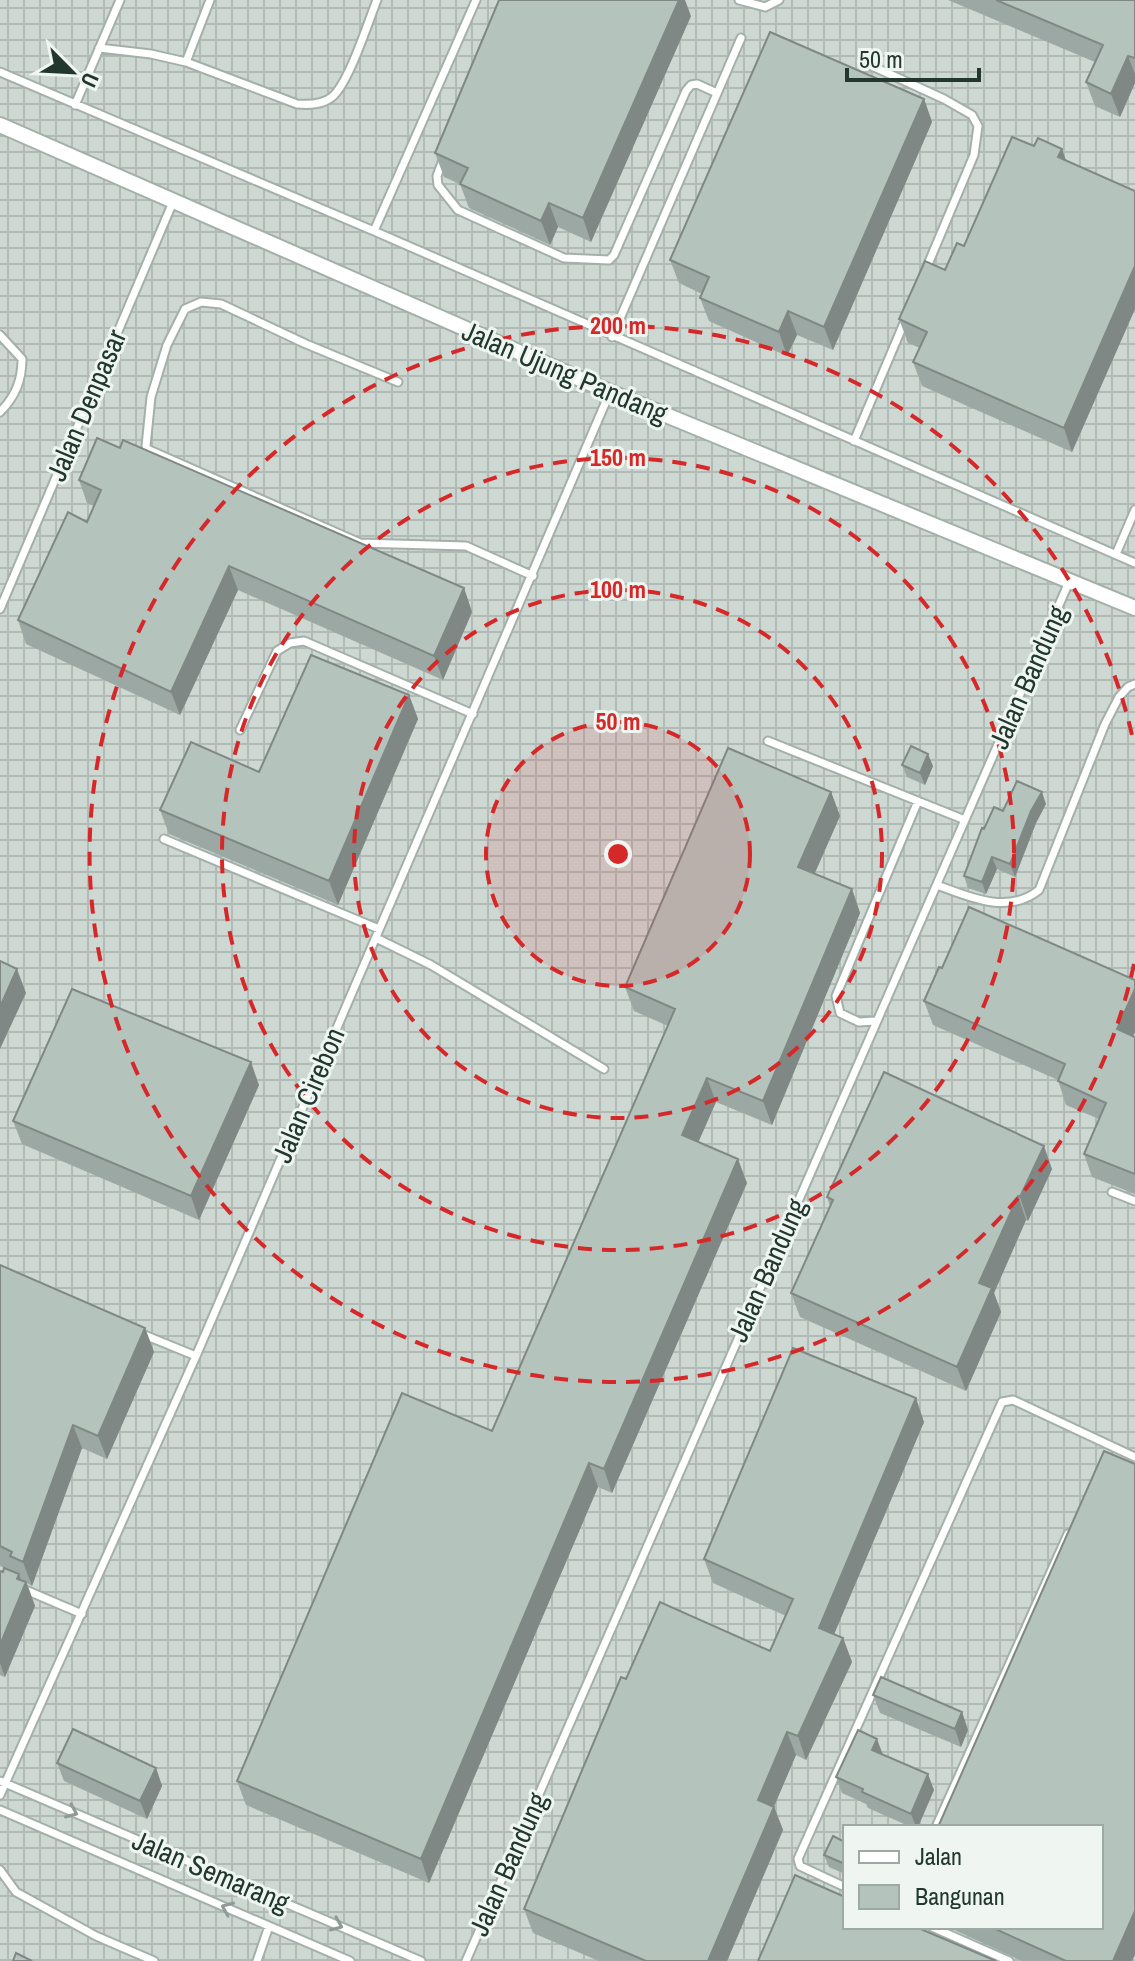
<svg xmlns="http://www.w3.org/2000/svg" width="1135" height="1961" font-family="'Archivo Narrow',sans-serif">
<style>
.industrial{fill:url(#industrial-grid);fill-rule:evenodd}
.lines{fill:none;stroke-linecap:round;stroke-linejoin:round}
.service-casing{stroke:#a3b0aa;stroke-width:11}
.minor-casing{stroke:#a3b0aa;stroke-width:18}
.service{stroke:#fff;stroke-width:7}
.minor{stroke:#fff;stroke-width:14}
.wall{fill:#9ca8a3}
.shaded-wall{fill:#7f8884}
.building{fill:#b5c3bd;stroke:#7f8884;stroke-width:2}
.oneway{stroke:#909b98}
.ring{fill:none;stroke:#d62828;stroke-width:4;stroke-dasharray:14 10}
.labels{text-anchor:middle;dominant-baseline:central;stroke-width:6;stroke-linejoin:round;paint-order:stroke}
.street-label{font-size:28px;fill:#223730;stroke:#eff6f2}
.centre{fill:#d62828;stroke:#eff6f2;stroke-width:4}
.ring-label{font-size:24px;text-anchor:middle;font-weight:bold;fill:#d62828;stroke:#eff6f2;stroke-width:6;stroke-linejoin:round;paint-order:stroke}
</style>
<defs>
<pattern id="industrial-grid" width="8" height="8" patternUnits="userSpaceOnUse" patternTransform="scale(2)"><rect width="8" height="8" fill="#ced8d3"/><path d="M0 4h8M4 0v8" fill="none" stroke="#b1bab5"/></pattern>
</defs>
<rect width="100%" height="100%" fill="#dfe9e4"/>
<path class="industrial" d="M0 0H1135V1961H0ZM845 1827H1101V1927H845Z"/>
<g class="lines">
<g class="service-casing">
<path id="service" d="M739 0 765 7 779 0
M99 48 151 54 186 62 297 104C309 105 322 105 332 97 349 83 368 22 377 0
M186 62 210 0
M872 66 944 99 972 115 978 126 974 155 926 269
M0 72 374 231 1135 563
M75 105 120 0
M443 160 437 176 438 185 458 210 564 258 609 260 614 255 686 91 691 85 697 84 717 93
M374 231 476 0
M0 335 22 359C22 381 15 397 0 412
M612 337 741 38
M398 382 306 344 221 304 201 302 185 309 167 345 151 397 146 446 147 449 360 543 466 546 533 576
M854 441 906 318
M1116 554 1135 510
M0 609 173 202
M240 730 277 651 290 643 304 641 473 714
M768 741 965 820
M164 839 379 929
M937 885C969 897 1008 915 1039 890L1105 724 1119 697 1128 687 1135 684
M376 938 431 965 604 1069
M875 1021 859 1022 840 1013 836 996 918 801
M1112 1192 1135 1201
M142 1334 196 1356
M21 1588 82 1614
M0 1781 421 1961
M0 1795 196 1356 610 392
M0 1810 350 1961
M936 1827 1068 1534
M0 1870 16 1892 96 1936 154 1961
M845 1887 800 1866 798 1859 1002 1402 1013 1400 1135 1457
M932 1927 1009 1961
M257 1961 269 1926
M466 1961 1069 582"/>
</g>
<g class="minor-casing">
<path id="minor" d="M0 125 610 392 1135 608"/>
</g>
<use href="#service" class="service"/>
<use href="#minor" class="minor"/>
</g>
<path class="wall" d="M948 0H1135V83L1120 117 1095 106 1086 82 1095 62Z
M691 16 591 242 558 227 550 245 469 208 460 184 444 177 435 153Z
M924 99 932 122 833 350 797 335 787 356 709 321 700 298 702 294 679 283 670 260Z
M1034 146 1062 149 1066 161 1135 191V309L1072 452 922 386 913 362 920 348 908 343 899 319 945 270 964 246Z
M79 480 464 588 472 612 443 680 238 590 180 715 26 644 18 620 87 522 94 506 87 503Z
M409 695 418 719 338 905 169 834 160 810 259 772Z
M902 765 933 766 925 785 907 777Z
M831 792 840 816 814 874 852 889 860 913 772 1125 716 1102 698 1142 747 1183 612 1493 598 1487 429 1883 246 1805 237 1781 492 1431 668 1026 634 1011 625 987Z
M1046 804 1036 823 1015 877 997 869 986 894 968 888 964 876 984 829 1003 811Z
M942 968 1135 980V1032L1133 1036 1135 1037V1194L1092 1177 1084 1154 1099 1119 1066 1105 1058 1080 933 1025 924 1001Z
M259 1085 199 1220 22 1144 13 1121Z
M1052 1169 1028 1221 1026 1220 994 1293 1001 1312 966 1391 800 1317 791 1293 830 1206 827 1197Z
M0 1265 145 1328 154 1352 107 1459 82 1448 32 1586 27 1583 35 1606 5 1677 0 1675V1571L3 1572 4 1568 0 1566Z
M924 1422 834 1634 843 1638 852 1662 806 1760 796 1755 774 1806 783 1830 727 1961H599L533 1933 524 1909 626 1679 770 1651 786 1616 713 1583 704 1559Z
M873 1695 962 1712 968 1730 961 1747 880 1713Z
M882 1754 934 1790 918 1827H911L868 1808 866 1804 842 1793 836 1777Z
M57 1763 156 1768 162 1786 147 1819 64 1781Z
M845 1842V1874L829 1867 824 1855Z
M948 1927H1101L1132 1961H1022Z"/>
<path class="shaded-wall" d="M679 0H685L691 16 591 242 583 218Z
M1128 56 1135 74V83L1120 117 1111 94Z
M924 99 932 122 833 350 824 327Z
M1062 149 1070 172 1058 157Z
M549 203 558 227 550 245 541 221Z
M1135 266V309L1072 452 1064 428Z
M788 311 797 335 787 356 779 332Z
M229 566 238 590 180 715 171 692Z
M464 588 472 612 443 680 434 656Z
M409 695 418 719 338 905 329 881Z
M928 754 933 766 925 785 920 773Z
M831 792 840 816 807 891 798 867Z
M1042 792 1046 804 1036 823 1015 877 1010 864 1031 811Z
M992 857 997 869 986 894 982 882Z
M852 889 860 913 772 1125 763 1101Z
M17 969 26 993 0 1049V1007Z
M1135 989V1032L1126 1053 1117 1029Z
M251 1062 259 1085 199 1220 191 1196Z
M707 1078 716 1102 691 1159 682 1135Z
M1044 1146 1052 1169 1028 1221 1020 1197Z
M738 1159 747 1183 612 1493 604 1469Z
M1018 1196 1026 1220 994 1293 1001 1312 966 1391 957 1367 979 1283Z
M145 1328 154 1352 107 1459 98 1436Z
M916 1398 924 1422 827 1651 819 1628Z
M73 1425 82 1448 32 1586 23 1562Z
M589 1463 598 1487 429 1883 421 1859Z
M19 1574 24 1588 26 1582 35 1606 5 1677 0 1663V1645Z
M843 1638 852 1662 806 1760 798 1736Z
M962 1712 968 1730 961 1747 955 1729Z
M787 1732 796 1755 767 1823 758 1800Z
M877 1739 883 1755 872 1750Z
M156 1768 162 1786 147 1819 140 1801Z
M928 1774 934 1790 918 1827H916L911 1814Z
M774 1807 783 1830 727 1961H708Z
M1135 1911V1955L1132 1961H1113Z"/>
<path class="building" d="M499 0H679L583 218 549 203 541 221 460 184 468 168 435 153Z
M996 0H1135V58L1128 56 1111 94 1086 82 1103 45Z
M770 32 924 99 824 327 788 311 779 332 700 298 709 277 670 260Z
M1012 137 1034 146 1038 138 1062 149 1058 157 1135 191V266L1064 428 913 362 927 332 899 319 925 261 945 270 957 243 964 246Z
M97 438 120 448 123 440 464 588 434 656 229 566 171 692 18 620 68 512 87 522 101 490 79 480Z
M311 655 409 695 329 881 160 810 191 742 259 772Z
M911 746 928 754 920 773 902 765Z
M728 748 831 792 798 867 852 889 763 1101 707 1078 682 1135 738 1159 604 1469 589 1463 421 1859 237 1781 402 1393 492 1431 675 1009 625 987Z
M1017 781 1042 792 1031 811 1010 864 992 857 982 882 964 876 982 828 984 829 994 807 1003 811Z
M969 907 1135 980V989L1117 1029 1135 1037V1174L1084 1154 1106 1103 1058 1081 1065 1064 924 1001 939 967 942 968Z
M0 961 17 969 0 1007Z
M72 989 251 1062 191 1196 13 1121Z
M884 1072 1044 1146 1020 1197 1018 1196 979 1283 992 1288 957 1367 791 1293 833 1200 827 1197Z
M0 1265 145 1328 98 1436 73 1425 23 1562 10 1556 12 1552 0 1546Z
M793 1348 916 1398 819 1628 843 1638 798 1736 787 1732 758 1800 774 1807 708 1961H646L524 1909 621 1677 626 1679 660 1602 770 1651 793 1599 704 1559Z
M1104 1451 1135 1464V1911L1113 1961H1066L991 1927H1101V1827H938Z
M4 1568 19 1574 17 1579 26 1582 0 1645V1571L3 1572Z
M881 1677 962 1712 955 1729 873 1695Z
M73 1729 156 1768 140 1801 57 1763Z
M858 1730 877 1739 872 1750 928 1774 911 1814 862 1792 863 1789 836 1777Z
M833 1836 845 1842V1864L824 1855Z
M795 1875 845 1897V1927H916L996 1961H758Z
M16 1953 32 1961H13Z"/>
<defs><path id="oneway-chevron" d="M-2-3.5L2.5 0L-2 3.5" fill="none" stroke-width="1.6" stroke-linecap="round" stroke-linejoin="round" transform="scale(2)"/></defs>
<g class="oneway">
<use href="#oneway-chevron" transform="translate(72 1812) rotate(23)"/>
<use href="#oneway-chevron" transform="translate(227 1908) rotate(-157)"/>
<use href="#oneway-chevron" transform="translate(337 1925) rotate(23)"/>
</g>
<circle cx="618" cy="854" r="132" fill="#d62828" fill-opacity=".12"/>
<g class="ring">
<circle cx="618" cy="854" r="132"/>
<circle cx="618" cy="854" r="264"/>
<circle cx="618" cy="854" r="396"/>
<path d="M1134 964A528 528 0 1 1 1134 744"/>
</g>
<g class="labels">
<g class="street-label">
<text transform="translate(565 372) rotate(23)">Jalan Ujung Pandang</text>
<text transform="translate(86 405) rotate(-67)">Jalan Denpasar</text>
<text transform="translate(1028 677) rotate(-66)">Jalan Bandung</text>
<text transform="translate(308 1095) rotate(-67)">Jalan Cirebon</text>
<text transform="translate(767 1270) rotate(-66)">Jalan Bandung</text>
<text transform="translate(508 1864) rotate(-66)">Jalan Bandung</text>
<text transform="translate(211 1871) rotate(23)">Jalan Semarang</text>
</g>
</g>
<circle cx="618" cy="854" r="12" class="centre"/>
<g class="ring-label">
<text x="618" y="334">200 m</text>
<text x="618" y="466">150 m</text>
<text x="618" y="598">100 m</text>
<text x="618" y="730">50 m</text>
</g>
<rect x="843" y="1825" width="260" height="104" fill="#eff6f2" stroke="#9daaa4" stroke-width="2"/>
<rect x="859" y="1851" width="40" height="12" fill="#ffffff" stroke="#9daaa4" stroke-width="2"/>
<text x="915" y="1865" font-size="24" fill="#223730">Jalan</text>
<rect x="859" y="1885" width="40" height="24" fill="#b5c3bd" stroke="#9daaa4" stroke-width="2"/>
<text x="915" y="1905" font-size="24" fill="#223730">Bangunan</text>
<g transform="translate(72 72) rotate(114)" stroke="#eff6f2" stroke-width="6" paint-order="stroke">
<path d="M0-6L14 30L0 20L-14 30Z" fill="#223730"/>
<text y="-12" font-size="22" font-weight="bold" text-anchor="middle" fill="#223730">U</text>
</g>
<path d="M847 68v12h132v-12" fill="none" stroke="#223730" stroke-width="4"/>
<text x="859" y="68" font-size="24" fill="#223730" stroke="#eff6f2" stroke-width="6" paint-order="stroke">50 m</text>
</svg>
